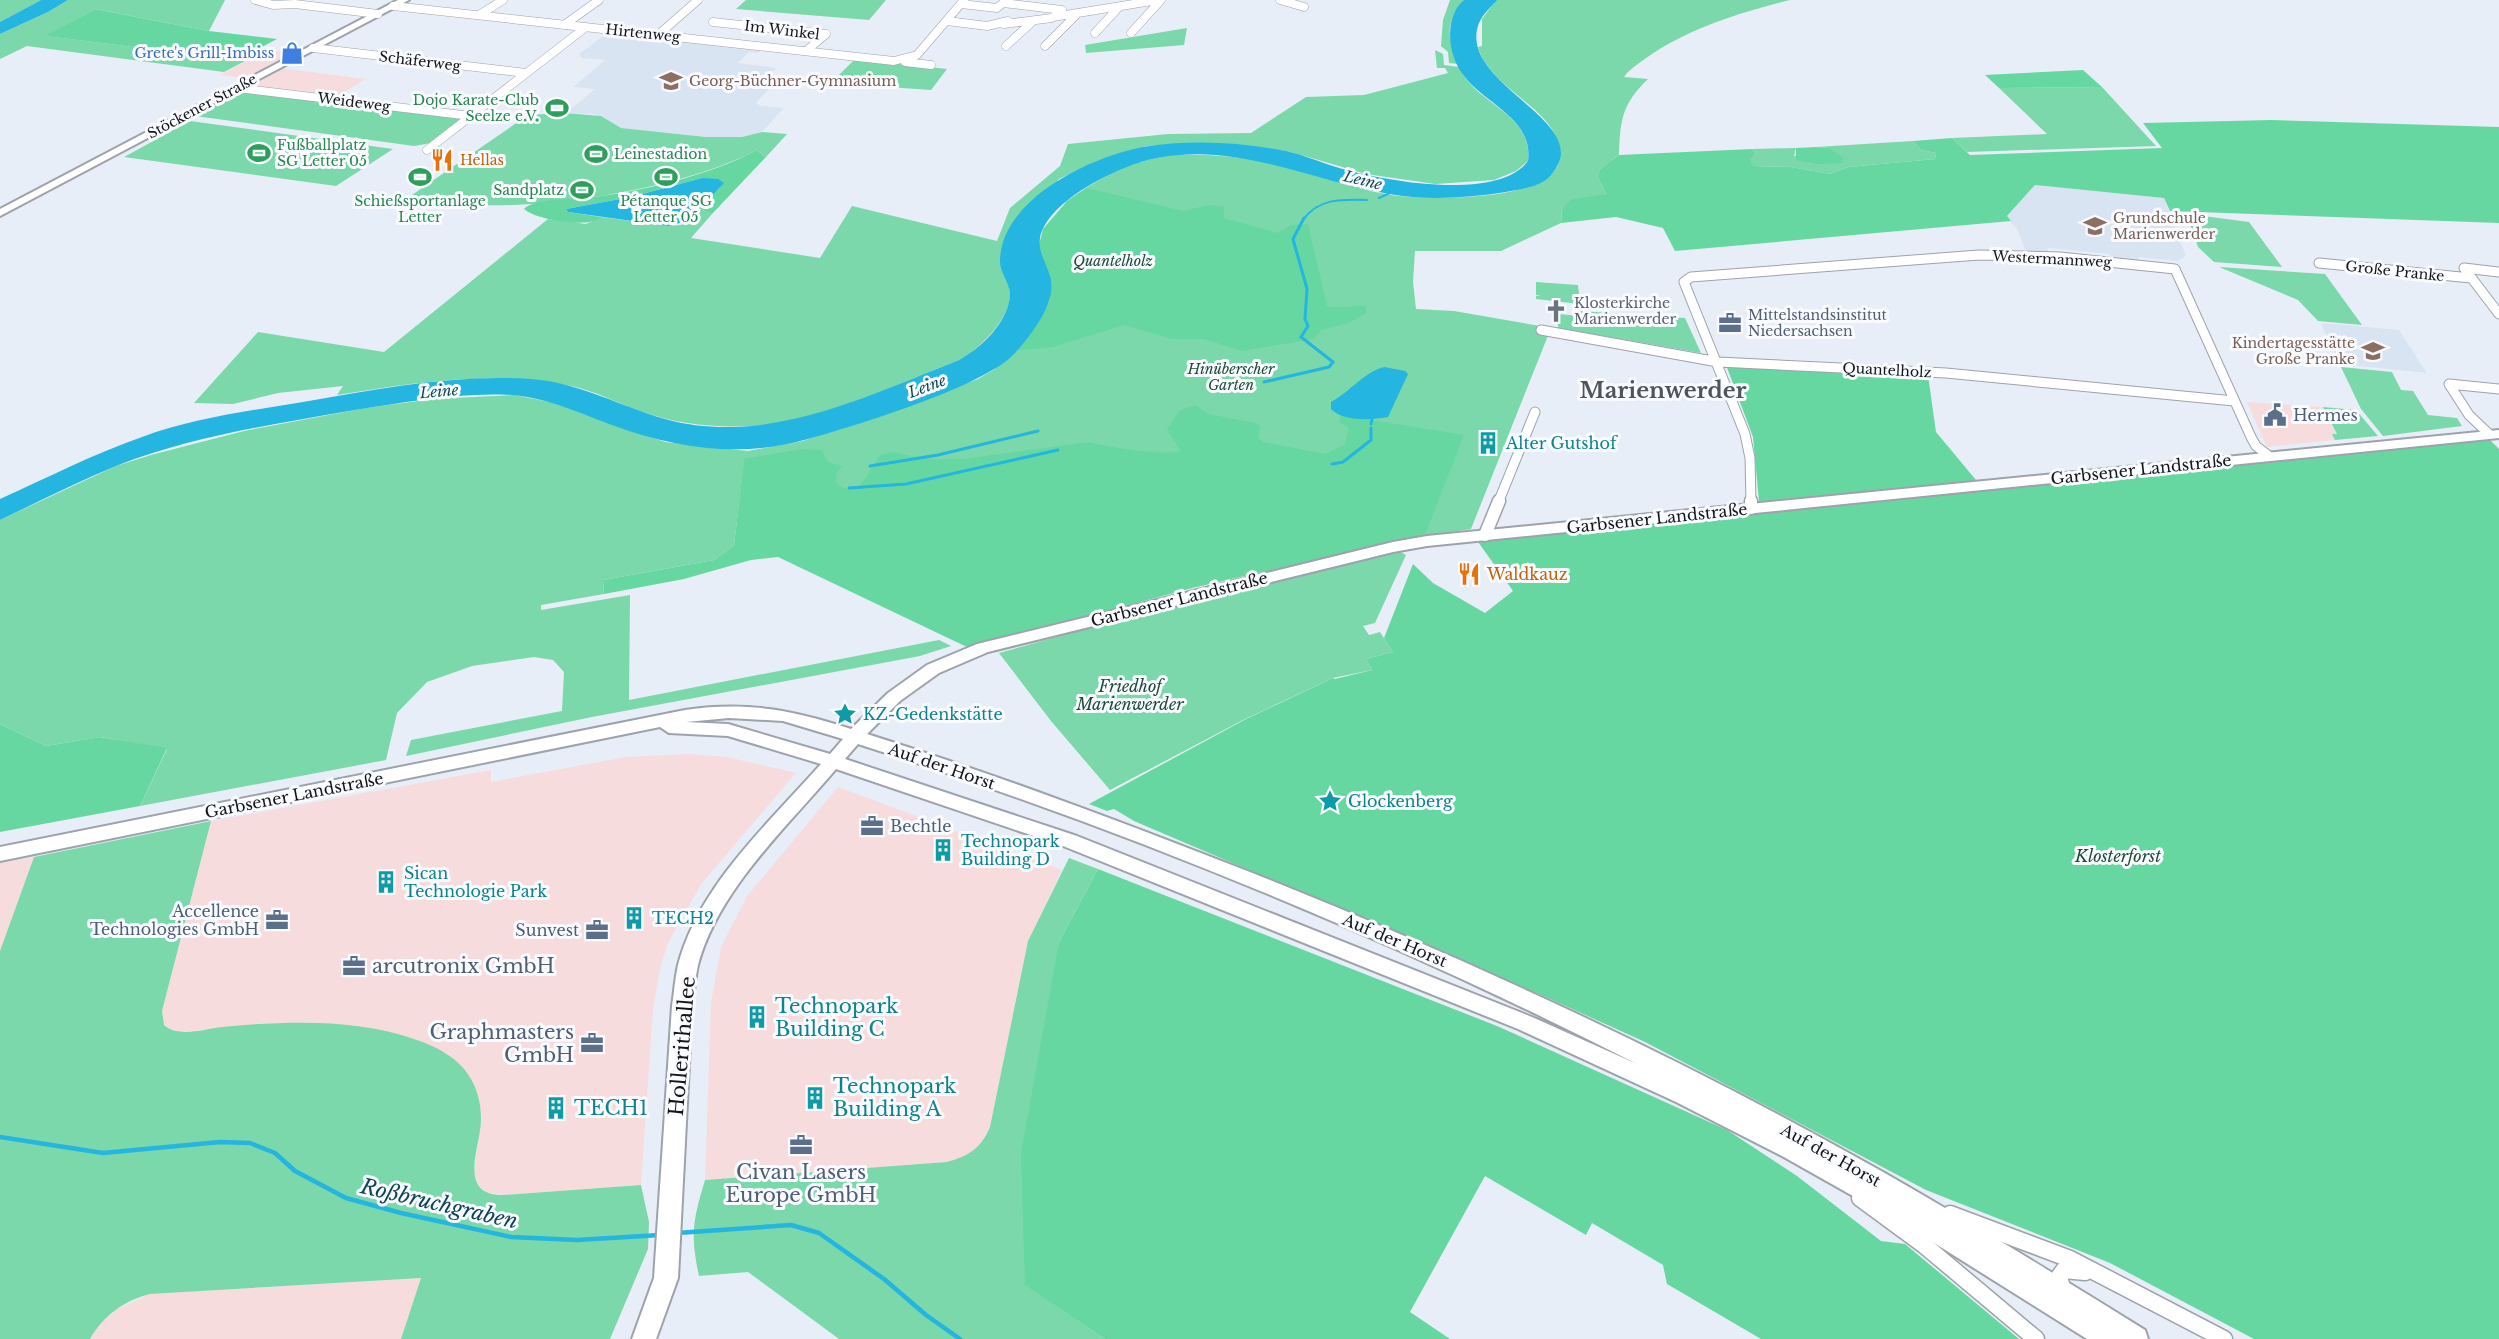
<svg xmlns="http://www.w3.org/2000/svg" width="2499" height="1339" font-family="'Libre Baskerville',serif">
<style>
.commercial{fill:#f7dcde}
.built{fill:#d9e4f3}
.green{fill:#7ad8aa}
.forest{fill:#67d7a2}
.water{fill:#24b5e0}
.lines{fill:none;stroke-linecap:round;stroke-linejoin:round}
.stream-far2{stroke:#24b5e0;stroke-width:2}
.stream-far1{stroke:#24b5e0;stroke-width:3}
.stream{stroke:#24b5e0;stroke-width:4.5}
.street-far3-casing{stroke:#9da3ab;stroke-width:9}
.street-far2-casing{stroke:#9da3ab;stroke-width:11}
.street-far1-casing{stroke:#9da3ab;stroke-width:15}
.street-casing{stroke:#9da3ab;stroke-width:19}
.secondary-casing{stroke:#9da3ab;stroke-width:4}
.street-far3{stroke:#fff;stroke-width:8}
.street-far2{stroke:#fff;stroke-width:9}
.street-far1{stroke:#fff;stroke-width:12}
.street{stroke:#fff;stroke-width:16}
.secondary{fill:#fff;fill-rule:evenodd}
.labels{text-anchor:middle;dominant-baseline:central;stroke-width:6;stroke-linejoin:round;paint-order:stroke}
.far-street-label{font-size:14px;fill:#131518;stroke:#f9fbff}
.far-shop-label{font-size:14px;fill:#366cbe;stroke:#f9fbff;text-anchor:end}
.far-education-label{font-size:14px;fill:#785e54;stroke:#f9fbff;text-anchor:start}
.far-leisure-label{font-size:14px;fill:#27864d;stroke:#f9fbff;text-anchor:end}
.far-food-label{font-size:14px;fill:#c56008;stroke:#f9fbff;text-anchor:start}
.far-park-label{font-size:14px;font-style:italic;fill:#1c4a35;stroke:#f9fbff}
.far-worship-label{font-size:14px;fill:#5b616d;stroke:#f9fbff;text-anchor:start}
.far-service-label{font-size:14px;fill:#4e5e75;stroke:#f9fbff;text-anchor:start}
.far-water-label{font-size:15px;font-style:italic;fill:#0d4658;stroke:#f9fbff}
.service-label{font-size:16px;fill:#4e5e75;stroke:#f9fbff;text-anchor:start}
.culture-label{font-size:16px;fill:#0d838f;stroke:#f9fbff;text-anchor:start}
.street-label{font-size:16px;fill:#131518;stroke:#f9fbff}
.food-label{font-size:16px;fill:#c56008;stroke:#f9fbff;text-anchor:start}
.park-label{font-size:16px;font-style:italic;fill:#1c4a35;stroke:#f9fbff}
.near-service-label{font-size:20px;fill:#4e5e75;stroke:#f9fbff;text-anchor:start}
.near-culture-label{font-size:20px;fill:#0d838f;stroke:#f9fbff;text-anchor:start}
.near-street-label{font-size:20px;fill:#131518;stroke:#f9fbff}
.near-water-label{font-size:21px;font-style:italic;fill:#0d4658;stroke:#f9fbff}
.district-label{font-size:22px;font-weight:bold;fill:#50555c;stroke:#f9fbff}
</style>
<rect width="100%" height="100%" fill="#e8eef7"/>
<path class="commercial" d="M267 50 296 53 271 67 366 79 334 98 247 86 258 80 220 75Z
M2247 402 2323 407 2337 435 2333 434 2335 440 2267 447Z
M687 754 727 757 796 773 702 883 668 943 661 965 653 1009 641 1185 503 1195 486 1192 476 1183 474 1173 481 1119 474 1085 459 1063 449 1055 414 1039 366 1028 317 1024 254 1025 181 1032 168 1028 162 1021V1011L211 821 491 770V782L626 757Z
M838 787 1062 870 1028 941 990 1127 977 1149 963 1158 947 1162 705 1180 711 1002 721 947 747 896Z
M34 857 31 865 0 951V863Z
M422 1278 401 1339H90L99 1325 117 1309 150 1294Z"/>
<path class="built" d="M607 33 762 49 758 53 749 52 738 63 777 68 754 86 769 89 756 103 761 106 784 108 760 134 742 137H707L621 128 595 114 555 113 562 108 571 109 595 89 573 87 605 60 582 58 579 54Z
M2035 185 2164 198 2186 256 2178 261 2138 257 2139 261 2111 258 2110 254 2048 248V252L2025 250 2018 230 2006 217Z
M2324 323 2399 330 2427 373 2340 364 2321 324Z"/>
<path class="green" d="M0 0H41L0 22Z
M68 0H225L209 31 95 9 46 36 245 61 224 72 27 46 0 59V34L48 12Z
M746 0H886L869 20 736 9Z
M1450 0H1464C1444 25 1448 35 1458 64L1449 63 1448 52 1441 46 1443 20Z
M1496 0H1790C1731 15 1673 33 1627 73L1624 77 1648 79C1622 104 1620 120 1619 155L1600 169 1597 176 1606 194 1562 210 1561 223 1501 251H1415L1413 282 1416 309 1454 311 1551 328 1471 529 1383 543 1196 587 744 462 734 545 714 560 603 580 604 594 541 605V610L630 595 629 700 939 640 951 646 920 656 592 717 406 756 411 740 562 711 564 672 553 660 534 657 472 666 427 682 397 713 386 760 140 806 167 749 101 737 46 746 0 724V520L116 466 151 455 244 431 366 408 433 399 514 395 550 402 665 442 748 451 803 441 978 379 995 369C1014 326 1032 283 1051 240 1056 228 1060 207 1070 199 1099 177 1140 157 1178 155 1210 154 1245 157 1277 164 1316 172 1352 189 1391 195 1423 200 1559 204 1560 156 1561 109 1490 91 1478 47L1482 46V19Z
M1187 28 1184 45 1086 53 1085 45Z
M1435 50 1443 54 1444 65 1459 67C1474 104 1534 113 1528 161L1516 171 1494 180 1435 184 1366 174 1291 152 1266 148 1199 143 1146 146 1086 166 1059 179 1000 261C1002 270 1010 284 1010 293 1011 319 979 349 959 360 897 384 818 422 752 426 714 428 676 424 640 411 615 402 593 390 567 385 491 370 413 383 337 395L343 386 278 393 233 404 194 403 258 332 384 352 548 219 586 224 601 217 669 226 681 225 700 209 712 214 691 238 820 258 852 206 997 241 1010 208 1060 166 1068 144 1168 134 1251 133 1306 97 1364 95 1448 73 1445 68H1437Z
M855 59 947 69 931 90 831 83Z
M2102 87 2156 146 1967 152 1952 138 2047 134 1999 88Z
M245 90 465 117 431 143 414 146 195 116Z
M564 113 601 116 621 128 706 137H742L762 132 787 134 766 157 757 150C688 186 561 208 482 205 458 205 433 200 409 197L528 115Z
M190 121 393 149 336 186 124 157Z
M1913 141 1921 150 1936 153 1935 159 1848 167 1830 174 1791 167 1752 166 1751 160 1756 153 1752 149 1796 148 1794 156 1829 148 1816 147Z
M2181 213 2249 222 2282 267 2214 262 2198 247 2191 227Z
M2219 267 2325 274 2362 325 2318 321 2298 300Z
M1536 282 1578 285 1580 304 1536 299V296H1541L1536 295Z
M1580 311 1685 318 1701 353 1558 328V314L1580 316Z
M2341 367 2392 372 2401 390 2413 391 2428 415 2457 418 2462 426 2383 436 2361 409Z
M2323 407 2356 410 2378 436 2335 440 2332 434H2337Z
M1399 551 1406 555 1375 623 1363 626 1369 635 1380 632 1393 652 1366 659 1372 670 1333 678 1245 719 1110 790 1051 721 999 653 1197 598Z
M211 821 162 1011 164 1025C178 1038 204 1029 222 1027 285 1021 356 1018 417 1040 439 1048 459 1058 471 1079 478 1091 481 1105 481 1119 481 1147 456 1195 503 1195L641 1185 649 1222 648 1249 610 1339H401L421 1278 150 1294C125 1300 103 1316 90 1339H0V951L34 857Z
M1069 858 1098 869 1059 942 1026 1285 1105 1339H839L748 1272 699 1276C690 1234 693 1220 705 1180L947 1162C969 1156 981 1148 990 1127L1028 941Z"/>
<path class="forest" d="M95 9 209 31 277 39 260 48 267 50 245 61 45 36Z
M2083 70 2102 87 1999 88 1985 75Z
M2272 120 2499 127V223L2170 211 2164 198 2035 185 2007 216 2011 221 1675 251 1663 228 1616 217 1561 223 1562 210 1570 200 1606 194 1597 176 1600 169 1619 155 1752 149 1756 153 1751 160 1753 166 1791 167 1830 174 1848 167 1935 159 1936 153 1921 150 1913 141 1952 138 1970 155 2162 148 2143 123Z
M1816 147 1829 148 1843 158V163L1818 164 1796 160V148Z
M757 150 766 157 712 214 700 209 723 183 702 178 631 197 566 209 568 212 601 217C590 229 536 220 524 209 532 199 572 199 586 198 640 192 711 175 757 150Z
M1087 188 1183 211 1209 205 1224 207V218L1278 233 1291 225 1308 224 1327 306C1340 309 1352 305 1366 306V313L1348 323 1321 330 1314 339 1242 351 1204 339H1172L1124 325 1053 347 1018 350 1050 301 1039 245 1043 229 1067 201Z
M1726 365 1928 375 1936 432 1981 486 2489 439 2499 449V1339H2254L2110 1263 1926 1190 1645 1042 1539 994 1134 821 1114 809 1107 811 1089 804 1246 719 1333 678 1335 679 1372 670 1366 659 1393 652 1384 638 1413 564 1433 583 1485 613 1513 591 1476 539 1760 512 1753 437Z
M1195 405 1209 414 1255 423 1260 426 1258 438 1263 442 1325 454 1345 444 1349 428 1339 422 1341 415 1464 435 1425 535 1196 587 969 648 778 557 751 560 684 579 604 594 603 580 714 560 734 545 744 459 801 449 822 450 828 462 842 466 837 473 836 482 843 488H859L880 455 892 452 926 459H964L1088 442C1106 447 1165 456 1181 451L1167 430 1179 411Z
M0 724 46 746 100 737 167 748 140 806 0 832Z
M1098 869 1497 1026 1727 1130 1797 1176 1881 1241 1905 1244 2019 1339H1761L1667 1284 1663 1265 1592 1223 1586 1235 1485 1176 1410 1312 1450 1339H1105L1025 1285 1021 1153 1059 942Z"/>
<path class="water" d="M41 0H68L48 12 0 34V22Z
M1464 0H1497C1491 7 1483 14 1479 23 1455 85 1599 121 1551 175 1541 187 1521 189 1506 192 1468 198 1427 201 1389 194 1312 181 1238 142 1157 158 1123 164 1047 200 1040 238 1038 252 1046 263 1050 276 1058 301 1032 334 1015 353 986 386 854 426 808 439 743 458 678 449 615 426 581 414 549 398 512 395 460 392 406 402 355 410 275 424 192 436 116 466 77 482 38 502 0 520V499C47 478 93 454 142 437 194 418 248 411 303 402 378 389 454 374 531 379 581 383 619 406 665 419 766 447 867 396 959 360 981 348 1009 322 1010 294 1010 283 999 271 1000 260 1002 197 1096 154 1149 146 1192 140 1237 142 1280 150 1299 153 1317 161 1336 167 1379 180 1497 203 1528 161 1534 119 1485 104 1464 76 1448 56 1443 18 1464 0Z
M702 178 718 179 724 183C707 200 693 223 668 226L568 212 566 209 631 197Z
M1384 367 1405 371 1408 374 1388 417C1372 420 1344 422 1331 409V402C1350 392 1363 373 1384 367Z"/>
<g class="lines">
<path class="stream-far2" d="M1379 198 1392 192
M1303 220C1318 198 1343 199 1367 200"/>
<path class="stream-far1" d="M1264 382 1329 367 1333 362 1301 337 1308 326 1305 319 1307 289 1293 239 1304 218
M1371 424 1372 419
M1332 464 1343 462 1371 440V428
M870 466 938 455 1038 431
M849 488 906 484 1058 450"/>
<path class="stream" d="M0 1137 103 1153 220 1142 250 1143 275 1153 295 1171 346 1198 401 1213 511 1237 577 1240 660 1235
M677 1233 791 1225 819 1233 884 1279 926 1315 960 1339"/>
<g class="street-far3-casing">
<path id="street-far3" d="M255 0 273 5 295 4 378 14
M1280 0 1304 7
M961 4 997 8 1003 3 1062 10 1052 18 1004 24
M393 6 894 61 917 55 964 0
M479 15 503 0
M1053 17 1158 0
M947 21 987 26 1008 21
M713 22 826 34 806 51
M564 25 599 0
M1095 33 1119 7
M1131 33 1161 0
M658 35 698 0
M1006 46 1033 21
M1045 46 1077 14
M313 48 526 73
M905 62 931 65
M238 88 471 116
M427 150 586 27"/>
</g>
<g class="street-far2-casing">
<path id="street-far2" d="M2319 263 2471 278
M2499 272 2464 268 2499 314
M1541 330 1718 362 1946 373 2234 401
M2489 434 2469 415 2449 384 2499 389
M1498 503 1535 412
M1751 503 1750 458 1745 434 1684 282 1691 277 1979 255 2060 257 2175 269 2251 437 2256 446 2269 456"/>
</g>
<g class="street-far1-casing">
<path id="street-far1" d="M1751 501V508
M1485 535 1499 501"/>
</g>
<g class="street-casing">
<path id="street" d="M1860 1198 1924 1245 2036 1339
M1950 1214 2070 1259 2224 1339
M2063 1291 2059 1277 2064 1270 2085 1272"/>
</g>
<g class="secondary-casing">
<path id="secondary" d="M398 0H409L0 216V209Z
M2499 430V438L1427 546 1393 552 988 652 939 673 900 701 867 734C998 775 1127 824 1255 874 1470 960 1682 1058 1883 1172 1972 1223 2058 1276 2145 1330L2148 1339H2087L1915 1231 1782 1156 1676 1102 1518 1029 1063 846 836 769C787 827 718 890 698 965 695 978 694 993 692 1006L678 1278 656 1339H632L654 1278 672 1006C674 993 675 978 678 965 699 885 768 824 821 764L728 736 669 733 660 727 0 861V847L685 710C746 701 793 710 851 729L888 693 927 665 977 644 1393 542 1427 536ZM729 718 783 721 843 739 830 754 728 724 686 722ZM858 744C1125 829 1387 937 1637 1064L1532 1017 1077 836 845 759Z"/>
</g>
<use href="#street-far3" class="street-far3"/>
<use href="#street-far2" class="street-far2"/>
<use href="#street-far1" class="street-far1"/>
<use href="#street" class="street"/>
<use href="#secondary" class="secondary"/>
</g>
<defs>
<g id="shop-bare" transform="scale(1.8)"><path d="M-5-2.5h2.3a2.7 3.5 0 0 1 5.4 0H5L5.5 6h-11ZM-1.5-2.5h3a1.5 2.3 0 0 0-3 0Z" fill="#3f7fe0" stroke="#f9fbff" stroke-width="2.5" paint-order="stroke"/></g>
<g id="school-bare" transform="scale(1.8)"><path d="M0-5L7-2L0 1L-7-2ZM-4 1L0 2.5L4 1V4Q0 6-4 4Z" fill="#8d6e63" stroke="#f9fbff" stroke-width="2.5" paint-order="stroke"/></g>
<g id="stadium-bare" transform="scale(1.8)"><path d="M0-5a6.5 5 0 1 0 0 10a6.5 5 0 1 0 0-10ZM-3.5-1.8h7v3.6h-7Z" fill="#2e9e5b" stroke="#f9fbff" stroke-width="2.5" paint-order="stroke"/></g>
<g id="restaurant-bare" transform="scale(1.8)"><path d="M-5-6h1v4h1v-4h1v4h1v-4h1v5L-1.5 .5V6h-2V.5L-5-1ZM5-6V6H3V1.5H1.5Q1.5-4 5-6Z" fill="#e8710a" stroke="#f9fbff" stroke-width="2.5" paint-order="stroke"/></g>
<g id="church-bare" transform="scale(1.8)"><path d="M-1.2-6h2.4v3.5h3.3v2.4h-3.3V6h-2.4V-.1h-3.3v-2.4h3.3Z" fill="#6b7280" stroke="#f9fbff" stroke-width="2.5" paint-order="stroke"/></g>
<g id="office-bare" transform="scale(1.8)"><path d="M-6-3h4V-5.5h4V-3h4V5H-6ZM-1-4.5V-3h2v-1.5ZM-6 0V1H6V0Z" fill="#5c6f8a" stroke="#f9fbff" stroke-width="2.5" paint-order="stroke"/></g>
<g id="civic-bare" transform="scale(1.8)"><path d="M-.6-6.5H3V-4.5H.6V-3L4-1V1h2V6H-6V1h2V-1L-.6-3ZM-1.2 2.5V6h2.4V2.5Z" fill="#5c6f8a" stroke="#f9fbff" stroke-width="2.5" paint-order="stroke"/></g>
<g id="building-bare" transform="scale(1.8)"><path d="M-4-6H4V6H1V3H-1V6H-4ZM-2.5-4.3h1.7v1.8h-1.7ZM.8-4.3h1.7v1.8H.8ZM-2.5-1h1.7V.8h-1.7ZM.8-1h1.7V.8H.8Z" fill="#0f9aa8" stroke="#f9fbff" stroke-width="2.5" paint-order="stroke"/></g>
<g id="sight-bare" transform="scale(1.8)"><path d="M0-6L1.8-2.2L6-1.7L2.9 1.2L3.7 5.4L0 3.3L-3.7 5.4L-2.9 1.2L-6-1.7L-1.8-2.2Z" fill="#0f9aa8" stroke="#f9fbff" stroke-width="2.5" paint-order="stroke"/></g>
</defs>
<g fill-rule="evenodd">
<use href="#shop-bare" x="292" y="53"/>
<use href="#school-bare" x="671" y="81"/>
<use href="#stadium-bare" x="557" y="108"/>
<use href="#stadium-bare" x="259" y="153"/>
<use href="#stadium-bare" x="596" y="154"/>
<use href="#restaurant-bare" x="442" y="160"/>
<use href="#stadium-bare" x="420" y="177"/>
<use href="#stadium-bare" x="666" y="177"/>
<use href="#stadium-bare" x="582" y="190"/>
<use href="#school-bare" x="2095" y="226"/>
<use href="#church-bare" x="1556" y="311"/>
<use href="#office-bare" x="1730" y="323"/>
<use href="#school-bare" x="2373" y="351"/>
<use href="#civic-bare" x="2275" y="415"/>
<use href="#building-bare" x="1488" y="443"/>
<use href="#restaurant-bare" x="1469" y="574"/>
<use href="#sight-bare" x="845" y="714"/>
<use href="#sight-bare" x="1330" y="801"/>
<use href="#office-bare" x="872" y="826"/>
<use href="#building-bare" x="943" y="850"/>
<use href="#building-bare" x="386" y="882"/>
<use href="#building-bare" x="634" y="918"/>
<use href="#office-bare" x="277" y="920"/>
<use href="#office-bare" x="597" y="930"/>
<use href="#office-bare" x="354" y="966"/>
<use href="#building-bare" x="757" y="1017"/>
<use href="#office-bare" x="592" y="1043"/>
<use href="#building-bare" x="815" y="1098"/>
<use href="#building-bare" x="556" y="1108"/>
<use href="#office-bare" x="801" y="1145"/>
</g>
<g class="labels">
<g class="far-street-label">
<text transform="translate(782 30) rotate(7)">Im Winkel</text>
<text transform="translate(643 33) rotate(6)">Hirtenweg</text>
<text transform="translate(420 61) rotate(7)">Schäferweg</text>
<text transform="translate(354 102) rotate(7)">Weideweg</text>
<text transform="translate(202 106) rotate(-28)">Stöckener Straße</text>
<text transform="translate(2052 259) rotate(3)">Westermannweg</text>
<text transform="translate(2395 271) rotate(6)">Große Pranke</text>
<text transform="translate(1887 370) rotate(3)">Quantelholz</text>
</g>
<g class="far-shop-label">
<text x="274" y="53">Grete's Grill-Imbiss</text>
</g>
<g class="far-education-label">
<text x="689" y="81">Georg-Büchner-Gymnasium</text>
<text x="2113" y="218">Grundschule<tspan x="2113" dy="16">Marienwerder</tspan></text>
<text x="2355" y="343" text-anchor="end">Kindertagesstätte<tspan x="2355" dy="16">Große Pranke</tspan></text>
</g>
<g class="far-leisure-label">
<text x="539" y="100">Dojo Karate-Club<tspan x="539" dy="16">Seelze e.V.</tspan></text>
<text x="277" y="145" text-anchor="start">Fußballplatz<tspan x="277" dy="16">SG Letter 05</tspan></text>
<text x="614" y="154" text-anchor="start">Leinestadion</text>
<text x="564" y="190">Sandplatz</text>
<text x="420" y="201" text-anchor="middle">Schießsportanlage<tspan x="420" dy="16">Letter</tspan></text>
<text x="666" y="201" text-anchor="middle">Pétanque SG<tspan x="666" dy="16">Letter 05</tspan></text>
</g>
<g class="far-food-label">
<text x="460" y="160">Hellas</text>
</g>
<g class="far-park-label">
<text x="1113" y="261">Quantelholz</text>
<text x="1231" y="369">Hinüberscher<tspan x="1231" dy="16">Garten</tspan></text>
</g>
<g class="far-worship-label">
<text x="1574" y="303">Klosterkirche<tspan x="1574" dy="16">Marienwerder</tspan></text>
</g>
<g class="far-service-label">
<text x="1748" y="315">Mittelstandsinstitut<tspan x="1748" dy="16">Niedersachsen</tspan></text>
</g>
<g class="far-water-label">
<text transform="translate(1363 180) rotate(14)">Leine</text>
<text transform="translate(927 386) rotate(-21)">Leine</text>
<text transform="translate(439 391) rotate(-5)">Leine</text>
</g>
<g class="service-label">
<text x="2293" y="415">Hermes</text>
<text x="890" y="826">Bechtle</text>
<text x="259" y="911" text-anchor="end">Accellence<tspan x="259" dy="18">Technologies GmbH</tspan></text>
<text x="579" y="930" text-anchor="end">Sunvest</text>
</g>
<g class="culture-label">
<text x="1506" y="443">Alter Gutshof</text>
<text x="863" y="714">KZ-Gedenkstätte</text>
<text x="1348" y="801">Glockenberg</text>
<text x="961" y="841">Technopark<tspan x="961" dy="18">Building D</tspan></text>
<text x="404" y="873">Sican<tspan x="404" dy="18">Technologie Park</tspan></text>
<text x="652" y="918">TECH2</text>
</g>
<g class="street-label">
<text transform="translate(2141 469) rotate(-6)">Garbsener Landstraße</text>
<text transform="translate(1657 518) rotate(-6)">Garbsener Landstraße</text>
<text transform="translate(1179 599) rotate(-14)">Garbsener Landstraße</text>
<text transform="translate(942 766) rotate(19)">Auf der Horst</text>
<text transform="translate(294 795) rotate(-11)">Garbsener Landstraße</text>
<text transform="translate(1395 940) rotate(23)">Auf der Horst</text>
<text transform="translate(1831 1155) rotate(29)">Auf der Horst</text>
</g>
<g class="food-label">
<text x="1487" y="574">Waldkauz</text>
</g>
<g class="park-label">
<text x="1130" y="686">Friedhof<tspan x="1130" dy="18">Marienwerder</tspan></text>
<text x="2118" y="856">Klosterforst</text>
</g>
<g class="near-service-label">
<text x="372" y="966">arcutronix GmbH</text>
<text x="574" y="1032" text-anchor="end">Graphmasters<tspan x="574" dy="23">GmbH</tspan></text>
<text x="801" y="1172" text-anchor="middle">Civan Lasers<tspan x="801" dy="23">Europe GmbH</tspan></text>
</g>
<g class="near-culture-label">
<text x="775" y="1006">Technopark<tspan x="775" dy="23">Building C</tspan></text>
<text x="833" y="1086">Technopark<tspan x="833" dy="23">Building A</tspan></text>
<text x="574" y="1108">TECH1</text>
</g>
<g class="near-street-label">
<text transform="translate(682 1046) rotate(-85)">Hollerithallee</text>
</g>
<g class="near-water-label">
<text transform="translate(439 1204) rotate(13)">Roßbruchgraben</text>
</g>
<g class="district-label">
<text x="1663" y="390">Marienwerder</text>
</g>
</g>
</svg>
